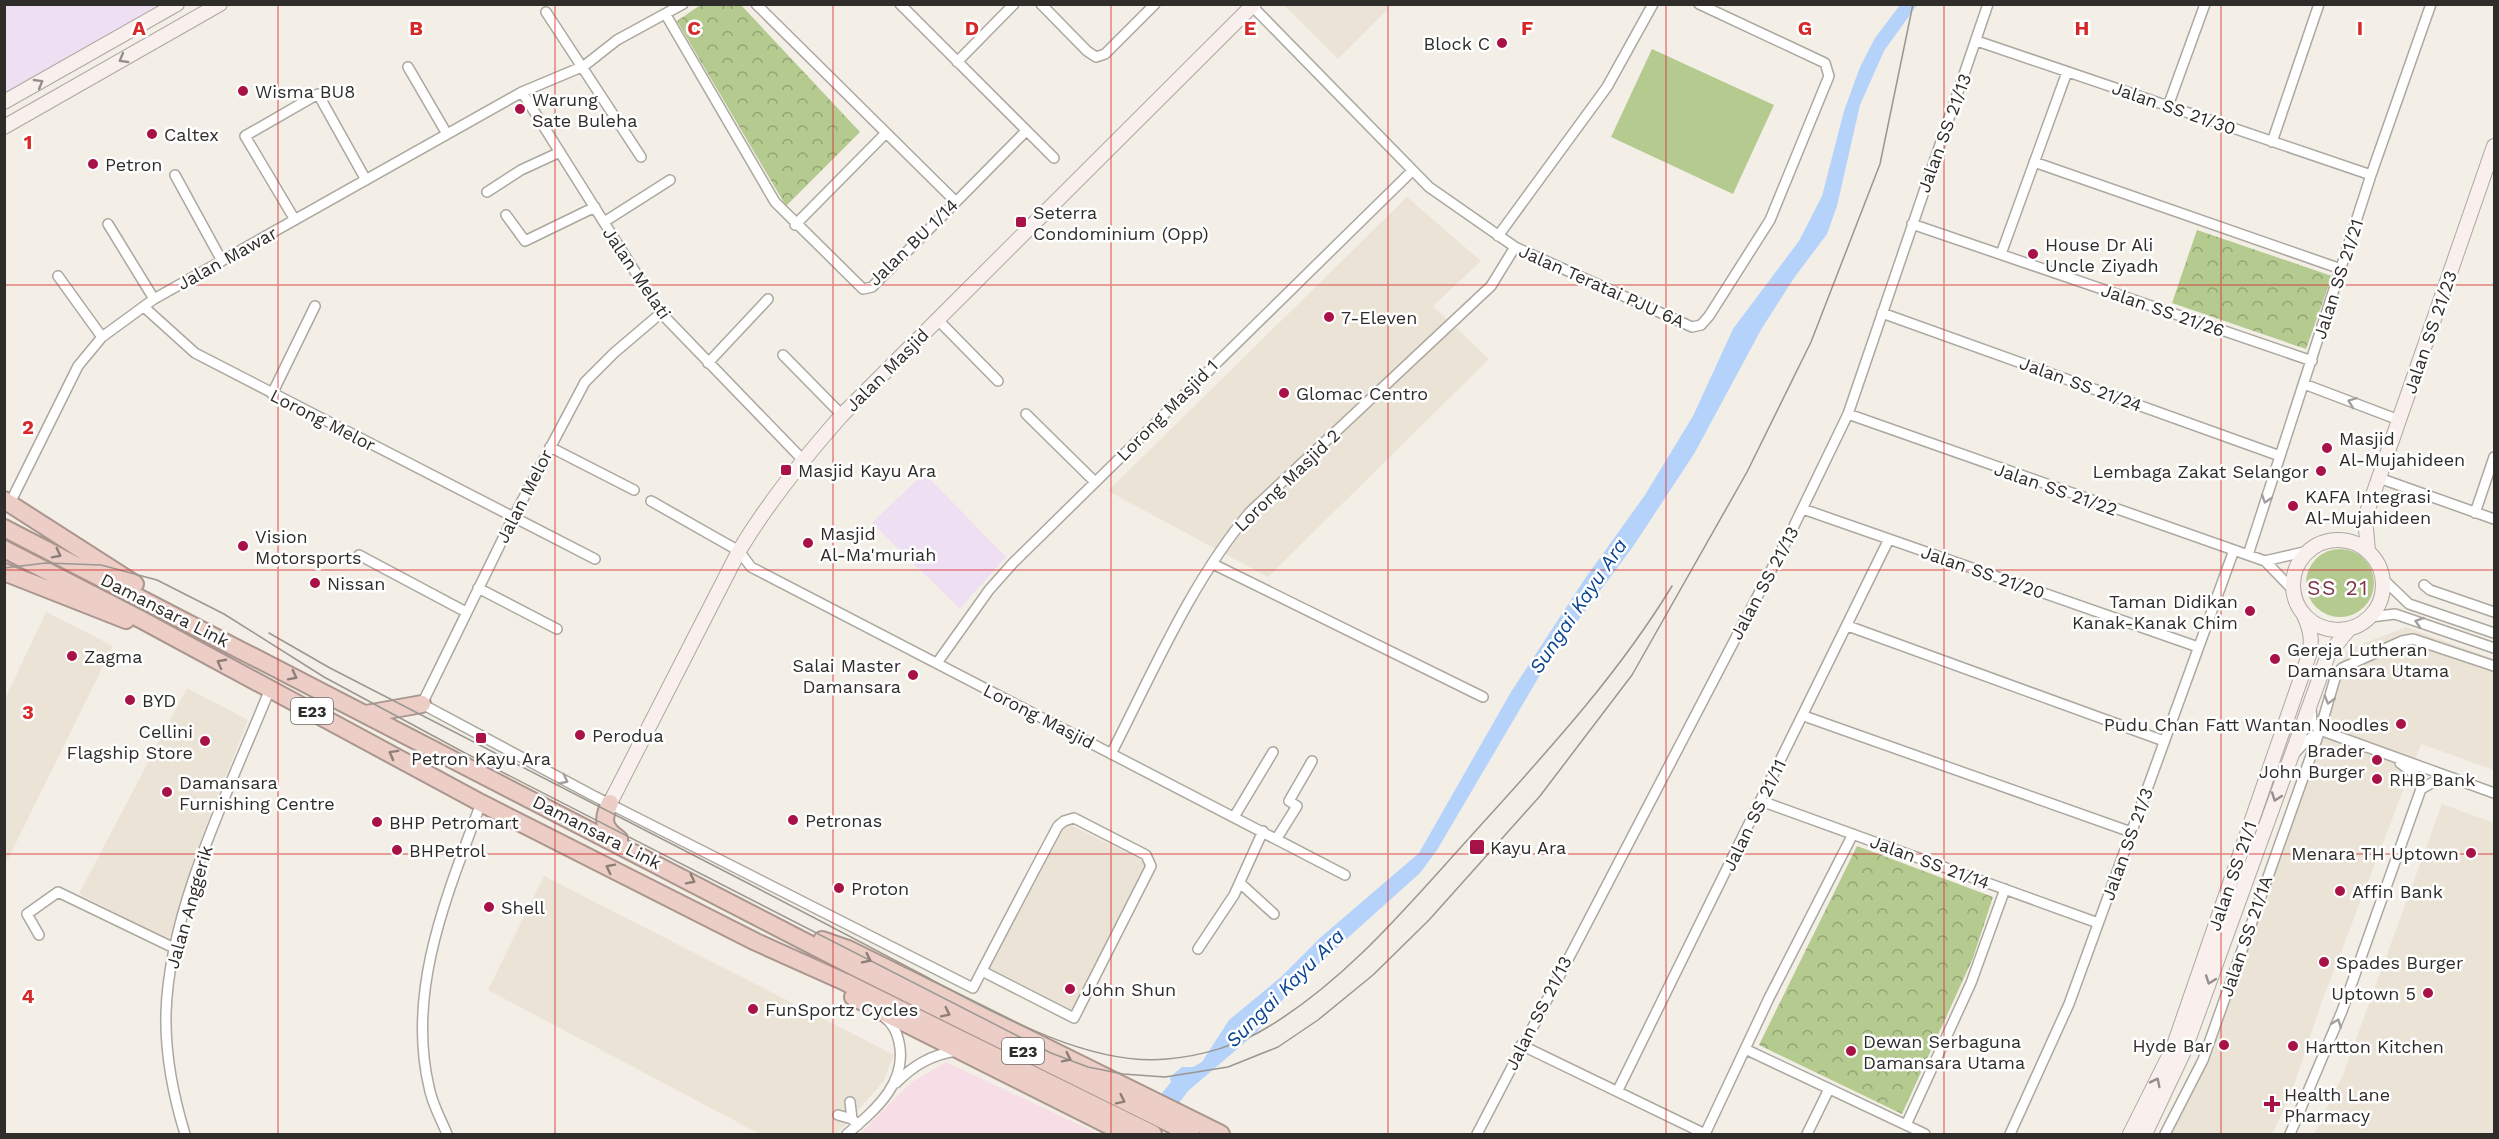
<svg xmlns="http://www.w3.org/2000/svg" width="2499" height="1139" font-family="'Work Sans',sans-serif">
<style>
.built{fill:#ebe3d5}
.industrial{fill:#f7dee6}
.education{fill:#efdff2}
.green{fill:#b4ca8f}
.park{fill:url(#park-crowns)}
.water{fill:#b5d2fb}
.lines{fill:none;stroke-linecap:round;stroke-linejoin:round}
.street-casing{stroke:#aca8a0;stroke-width:12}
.secondary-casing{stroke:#aca8a0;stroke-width:16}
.highway-casing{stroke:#aa968f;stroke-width:20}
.street{stroke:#fff;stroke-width:9}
.secondary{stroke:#f9f0ee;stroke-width:14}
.highway{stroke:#eccec6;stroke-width:16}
.tram{stroke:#9a9791;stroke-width:1.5}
.oneway{stroke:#948e8c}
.oneway2{stroke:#a1a09f}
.oneway3{stroke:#8e7e78}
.grid{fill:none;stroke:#d62828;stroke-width:1.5;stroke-opacity:0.55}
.poi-dot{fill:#a81246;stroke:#fff;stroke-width:2}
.labels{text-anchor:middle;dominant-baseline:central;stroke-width:5;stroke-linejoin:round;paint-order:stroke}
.shield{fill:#fff;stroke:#6d6c6a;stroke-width:1.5}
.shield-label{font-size:16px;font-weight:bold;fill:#2f2d2a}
.poi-label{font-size:18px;fill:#2f2d2a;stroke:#fff;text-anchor:start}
.street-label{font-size:18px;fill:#2f2d2a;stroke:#fff}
.water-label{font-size:20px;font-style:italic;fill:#094491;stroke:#fff}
.quarter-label{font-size:21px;letter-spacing:1.5px;fill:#7d3544;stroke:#fff}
.grid-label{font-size:20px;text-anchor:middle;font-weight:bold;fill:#d62828;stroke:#fff;stroke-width:5;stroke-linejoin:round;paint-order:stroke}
</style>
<defs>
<pattern id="park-crowns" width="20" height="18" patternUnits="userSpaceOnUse" patternTransform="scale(1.5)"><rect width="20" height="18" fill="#b4ca8f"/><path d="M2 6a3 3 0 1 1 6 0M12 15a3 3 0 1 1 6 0" fill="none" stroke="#93a475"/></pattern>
</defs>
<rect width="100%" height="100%" fill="#f3efe6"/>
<path class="built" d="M1284 5H1392L1338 59Z
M1407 197 1481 261 1433 306 1489 359 1268 577 1108 491Z
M46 612 113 646 5 865V699Z
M2406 627 2494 659V770L2421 744 2321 1004 2291 1094 2272 1134H2170L2208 1056 2323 699 2347 650Z
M187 688 248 720 197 849 169 940 79 894Z
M2442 804 2494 823V1134H2314L2343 1075Z
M1056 818 1156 867 1079 1017 979 965Z
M544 876 894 1055 883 1082 837 1134H760L488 990Z"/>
<path class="industrial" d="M946 1062 1099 1134H860L912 1082Z"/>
<path class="education" d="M5 5H163L5 96Z
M924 473 1006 557 960 609 872 523Z"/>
<path class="green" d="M1652 49 1774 105 1733 194 1611 137Z
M2306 583a34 34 0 1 1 68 0a34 34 0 1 1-68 0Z"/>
<path class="park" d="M702 4 741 5 860 132 786 206 677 21Z
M2197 230 2332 276 2306 349 2172 303Z
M1857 846 1993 897 1973 958 1902 1114 1759 1045Z"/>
<path class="water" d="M1900 5H1917L1884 51 1860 105 1837 206 1827 234 1794 278 1762 328 1694 454 1632 548 1550 658 1437 850 1420 873 1293 987 1256 1033 1188 1091 1156 1134H1129L1171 1082 1170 1077 1182 1067H1193L1202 1062 1229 1020 1281 977 1321 937 1419 853 1511 692 1584 580 1645 495 1693 416 1733 329 1799 241 1822 196 1844 111 1860 67 1875 38Z"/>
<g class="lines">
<g class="street-casing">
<path id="street" d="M756 4 955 201
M900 4 1054 158
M1041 4 1087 51 1096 57 1105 54 1155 4
M1252 6 1429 187 1515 247 1692 327 1701 325 1709 316 1770 220 1829 76 1825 63 1699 4
M546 12 641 157
M666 15 775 202 863 289 872 287 1026 131
M1977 41 2371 175
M957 62 1014 4
M408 67 447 134
M522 92 661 313 803 460
M2168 106 2205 4
M2272 142 2319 4
M2034 162 2341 269
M175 175 222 261
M487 192 521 170 560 152
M506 215 525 241 595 207
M295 220 245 136 318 94 366 180
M604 222 670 180
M108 224 154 299
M1912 224 2312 361
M795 225 885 134
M1498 236 1607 87 1653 4
M2001 254 2067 72
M58 276 102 337
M144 307 195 353 595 559
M661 313 614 353 585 382 514 516 422 704 592 795 973 988C1001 934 1029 880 1058 826L1064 821 1074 818 1146 855 1151 866 1074 1018 982 971
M1882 313 2280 456
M938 320 998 381
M783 355 842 415
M708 363 768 299
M2304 384 2399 420
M272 394 315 306
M1026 414 1095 482
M1848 414 2265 561 2293 590
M550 447 634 490
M2379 478 2494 519
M651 501 739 551 751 567 1345 875
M10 503 78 366 102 337 154 299 522 92 584 66 617 40 683 4
M1803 509 2198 647
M2475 513 2494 457
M359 555 466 612
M2248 555 2371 175 2431 4
M2265 561 2308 551
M1213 564 1483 697
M2383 579 2409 604 2494 633
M2424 585 2430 590 2494 612
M478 588 557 629
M2371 617 2395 614 2494 648
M1848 626 2164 741
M937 663 989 590 1013 563 1412 171
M2311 709 2312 722 2320 730 2494 793
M1804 716 2131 832
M2320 730 2336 675 2342 668 2402 641 2413 639 2494 666
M2295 753 2306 741 2319 733
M1111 754C1153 672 1191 582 1250 512L1491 286 1515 247
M2400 763 2414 773 2421 789
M1761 801 2098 923
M1234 817 1273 752
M1277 838 1297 806 1289 801 1312 761
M1240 883 1274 914
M39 935 27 914 58 892 174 948
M1198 949 1234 895 1263 831
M1521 1045 1705 1134
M1745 1049 1925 1134
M896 1083C914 1065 931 1055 956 1051
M1618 1090 1889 539
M850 1102 852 1119
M838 1115 852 1119 858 1125
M1906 1125 1971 983 2005 889
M185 1134C173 1095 165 1055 166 1013 169 908 231 786 270 689
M447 1134C441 1119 432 1104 429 1087 406 989 448 893 481 803
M847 1134C875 1110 908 1083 899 1042 897 1032 893 1024 885 1018
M1477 1134 1792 530 1848 414 1988 4
M1705 1134 1769 998 1853 834
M1807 1134 1829 1089
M2010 1134 2069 1004 2234 550
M2165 1134 2203 1060 2319 733
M2290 1134 2342 1011 2421 789 2437 780 2451 778"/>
</g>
<g class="secondary-casing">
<path id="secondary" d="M4 102 177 4
M4 127 220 4
M2293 585a45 45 0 1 1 90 0a45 45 0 1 1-90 0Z
M2368 551 2365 518 2494 146
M610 803 739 551C768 502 804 458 842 415L1254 4
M2130 1134 2173 1048 2309 655C2313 639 2310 628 2303 613
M2145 1134 2185 1049 2328 655 2349 629"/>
</g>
<g class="highway-casing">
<path id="highway" d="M4 500 135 584
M4 528 856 968 1191 1134
M4 549 142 620 481 803 756 942 845 982 1153 1134
M4 572 126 620
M366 714 422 704
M610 803C602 820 603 828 619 839
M822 940 848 949 1221 1134
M853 997 1126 1134"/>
</g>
<use href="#street" class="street"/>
<use href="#secondary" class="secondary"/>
<use href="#highway" class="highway"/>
<path class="tram" d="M4 568 46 563 101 565 157 580 224 614 324 677 465 753 1051 1053 1088 1067 1123 1074 1165 1077 1228 1067 1278 1047 1318 1020 1373 975 1429 920 1540 796 1632 675 1747 472 1811 342 1880 164 1913 4
M269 633 330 668C464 737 598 806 732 875 788 904 844 933 900 963 974 1001 1082 1068 1167 1059 1202 1056 1239 1045 1268 1027 1348 979 1410 903 1471 836 1543 756 1616 678 1672 586"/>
</g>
<defs><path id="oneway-chevron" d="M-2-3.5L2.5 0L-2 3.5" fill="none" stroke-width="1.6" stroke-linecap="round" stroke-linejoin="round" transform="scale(1.5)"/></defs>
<g class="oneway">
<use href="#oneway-chevron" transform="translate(123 59) rotate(150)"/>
<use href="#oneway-chevron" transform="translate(39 83) rotate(-30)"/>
<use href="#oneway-chevron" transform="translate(2276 797) rotate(110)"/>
<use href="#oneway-chevron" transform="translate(2210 980) rotate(110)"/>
<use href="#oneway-chevron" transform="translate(2156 1082) rotate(-64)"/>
</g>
<g class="oneway2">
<use href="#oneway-chevron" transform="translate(2352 402) rotate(-159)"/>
<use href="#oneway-chevron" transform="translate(2266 499) rotate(108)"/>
<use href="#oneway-chevron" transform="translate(2419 622) rotate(-161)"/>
<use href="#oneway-chevron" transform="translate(2329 700) rotate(106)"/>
<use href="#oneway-chevron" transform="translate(564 780) rotate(27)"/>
<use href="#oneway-chevron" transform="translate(2337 1023) rotate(-69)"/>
</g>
<g class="oneway3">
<use href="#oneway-chevron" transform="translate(57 554) rotate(27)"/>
<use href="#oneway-chevron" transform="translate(221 663) rotate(-152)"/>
<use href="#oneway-chevron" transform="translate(293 676) rotate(27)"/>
<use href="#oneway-chevron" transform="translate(393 754) rotate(-151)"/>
<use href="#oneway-chevron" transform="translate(610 868) rotate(-153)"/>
<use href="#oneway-chevron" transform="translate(691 880) rotate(27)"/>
<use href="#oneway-chevron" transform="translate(867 959) rotate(26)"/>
<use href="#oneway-chevron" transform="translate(946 1013) rotate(26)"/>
<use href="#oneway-chevron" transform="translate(1067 1058) rotate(26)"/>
<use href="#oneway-chevron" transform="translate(1121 1100) rotate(26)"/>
</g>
<path class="grid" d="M278 4V1134M555 4V1134M833 4V1134M1111 4V1134M1388 4V1134M1666 4V1134M1944 4V1134M2221 4V1134M4 285H2494M4 570H2494M4 854H2494"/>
<g class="poi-dot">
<circle cx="1502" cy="43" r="6"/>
<circle cx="243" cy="91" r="6"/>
<circle cx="520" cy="109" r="6"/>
<circle cx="152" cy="134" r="6"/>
<circle cx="93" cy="164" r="6"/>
<rect x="1015" y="216" width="12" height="12" rx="3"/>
<circle cx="2033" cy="254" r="6"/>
<circle cx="1329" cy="317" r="6"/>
<circle cx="1284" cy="393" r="6"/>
<circle cx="2327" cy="448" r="6"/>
<rect x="780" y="464" width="12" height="12" rx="3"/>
<circle cx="2321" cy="471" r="6"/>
<circle cx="2293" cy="506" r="6"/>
<circle cx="808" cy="543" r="6"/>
<circle cx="243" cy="546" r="6"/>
<circle cx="315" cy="583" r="6"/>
<circle cx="2250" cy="611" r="6"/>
<circle cx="72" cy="656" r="6"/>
<circle cx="2275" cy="659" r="6"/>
<circle cx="913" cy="675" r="6"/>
<circle cx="130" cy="700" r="6"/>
<circle cx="2401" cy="724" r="6"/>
<circle cx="580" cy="735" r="6"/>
<rect x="475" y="732" width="12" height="12" rx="3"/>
<circle cx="205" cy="741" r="6"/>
<circle cx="2377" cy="760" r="6"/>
<circle cx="2377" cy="779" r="6"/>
<circle cx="167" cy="792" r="6"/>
<circle cx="793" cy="820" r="6"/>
<circle cx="377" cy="822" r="6"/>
<rect x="1469" y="839" width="16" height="16" rx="3"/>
<circle cx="397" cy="850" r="6"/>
<circle cx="2471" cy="853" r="6"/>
<circle cx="839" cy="888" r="6"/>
<circle cx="2340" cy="891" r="6"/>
<circle cx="489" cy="907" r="6"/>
<circle cx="2324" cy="962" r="6"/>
<circle cx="1070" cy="989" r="6"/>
<circle cx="2428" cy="993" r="6"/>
<circle cx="753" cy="1009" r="6"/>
<circle cx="2224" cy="1045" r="6"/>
<circle cx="2293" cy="1046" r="6"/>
<circle cx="1851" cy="1051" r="6"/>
<path d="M2269 1095h6v6h6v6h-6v6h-6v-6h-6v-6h6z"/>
</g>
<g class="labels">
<g class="shield">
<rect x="291" y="698" width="42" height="26" rx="4.5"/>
<rect x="1002" y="1038" width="42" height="26" rx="4.5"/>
</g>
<g class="shield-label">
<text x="312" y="711">E23</text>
<text x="1023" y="1051">E23</text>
</g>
<g class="poi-label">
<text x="1490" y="43" text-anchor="end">Block C</text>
<text x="255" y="91">Wisma BU8</text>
<text x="532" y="99">Warung<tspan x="532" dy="21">Sate Buleha</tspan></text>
<text x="164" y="134">Caltex</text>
<text x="105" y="164">Petron</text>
<text x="1033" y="212">Seterra<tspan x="1033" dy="21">Condominium (Opp)</tspan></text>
<text x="2045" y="244">House Dr Ali<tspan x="2045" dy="21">Uncle Ziyadh</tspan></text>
<text x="1341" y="317">7-Eleven</text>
<text x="1296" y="393">Glomac Centro</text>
<text x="2339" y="438">Masjid<tspan x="2339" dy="21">Al-Mujahideen</tspan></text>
<text x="798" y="470">Masjid Kayu Ara</text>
<text x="2309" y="471" text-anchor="end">Lembaga Zakat Selangor</text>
<text x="2305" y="496">KAFA Integrasi<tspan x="2305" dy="21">Al-Mujahideen</tspan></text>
<text x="820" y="533">Masjid<tspan x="820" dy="21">Al-Ma'muriah</tspan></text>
<text x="255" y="536">Vision<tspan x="255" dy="21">Motorsports</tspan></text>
<text x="327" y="583">Nissan</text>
<text x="2238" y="601" text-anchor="end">Taman Didikan<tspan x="2238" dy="21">Kanak-Kanak Chim</tspan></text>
<text x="2287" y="649">Gereja Lutheran<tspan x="2287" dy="21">Damansara Utama</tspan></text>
<text x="84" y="656">Zagma</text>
<text x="901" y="665" text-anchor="end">Salai Master<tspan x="901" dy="21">Damansara</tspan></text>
<text x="142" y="700">BYD</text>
<text x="2389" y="724" text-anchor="end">Pudu Chan Fatt Wantan Noodles</text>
<text x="193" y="731" text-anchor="end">Cellini<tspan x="193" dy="21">Flagship Store</tspan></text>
<text x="592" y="735">Perodua</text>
<text x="2365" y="750" text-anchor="end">Brader<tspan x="2365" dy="21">John Burger</tspan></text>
<text x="481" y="758" text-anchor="middle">Petron Kayu Ara</text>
<text x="2389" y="779">RHB Bank</text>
<text x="179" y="782">Damansara<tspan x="179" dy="21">Furnishing Centre</tspan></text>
<text x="805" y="820">Petronas</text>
<text x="389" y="822">BHP Petromart</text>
<text x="1490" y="847">Kayu Ara</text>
<text x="409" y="850">BHPetrol</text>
<text x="2459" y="853" text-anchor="end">Menara TH Uptown</text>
<text x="851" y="888">Proton</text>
<text x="2352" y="891">Affin Bank</text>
<text x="501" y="907">Shell</text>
<text x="2336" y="962">Spades Burger</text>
<text x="1082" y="989">John Shun</text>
<text x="2416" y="993" text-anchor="end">Uptown 5</text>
<text x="765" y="1009">FunSportz Cycles</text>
<text x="1863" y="1041">Dewan Serbaguna<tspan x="1863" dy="21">Damansara Utama</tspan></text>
<text x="2212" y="1045" text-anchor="end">Hyde Bar</text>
<text x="2305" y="1046">Hartton Kitchen</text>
<text x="2284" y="1094">Health Lane<tspan x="2284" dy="21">Pharmacy</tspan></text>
</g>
<g class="street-label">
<text transform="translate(2174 108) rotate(19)">Jalan SS 21/30</text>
<text transform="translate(1944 133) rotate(-70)">Jalan SS 21/13</text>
<text transform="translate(913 242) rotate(-44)">Jalan BU 1/14</text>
<text transform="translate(227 258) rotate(-29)">Jalan Mawar</text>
<text transform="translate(637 273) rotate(56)">Jalan Melati</text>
<text transform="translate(2338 279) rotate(-72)">Jalan SS 21/21</text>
<text transform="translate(1602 286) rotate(24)">Jalan Teratai PJU 6A</text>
<text transform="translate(2163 310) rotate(19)">Jalan SS 21/26</text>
<text transform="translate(2430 332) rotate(-71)">Jalan SS 21/23</text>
<text transform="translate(887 370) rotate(-45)">Jalan Masjid</text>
<text transform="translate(2081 384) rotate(20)">Jalan SS 21/24</text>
<text transform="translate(1167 410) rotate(-45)">Lorong Masjid 1</text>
<text transform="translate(323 420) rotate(27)">Lorong Melor</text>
<text transform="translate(1287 480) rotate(-44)">Lorong Masjid 2</text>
<text transform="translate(2056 489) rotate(19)">Jalan SS 21/22</text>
<text transform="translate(524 496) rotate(-63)">Jalan Melor</text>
<text transform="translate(1983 572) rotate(19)">Jalan SS 21/20</text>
<text transform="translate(1764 583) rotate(-62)">Jalan SS 21/13</text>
<text transform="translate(165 610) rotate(27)">Damansara Link</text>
<text transform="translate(1039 716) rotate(27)">Lorong Masjid</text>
<text transform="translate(1754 815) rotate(-64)">Jalan SS 21/11</text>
<text transform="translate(597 832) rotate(27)">Damansara Link</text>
<text transform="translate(2127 844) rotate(-70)">Jalan SS 21/3</text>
<text transform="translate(1930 862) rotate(20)">Jalan SS 21/14</text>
<text transform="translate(2232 876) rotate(-71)">Jalan SS 21/1</text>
<text transform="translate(189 907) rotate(-74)">Jalan Anggerik</text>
<text transform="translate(2246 936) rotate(-71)">Jalan SS 21/1A</text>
<text transform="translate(1538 1013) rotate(-63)">Jalan SS 21/13</text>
</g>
<g class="water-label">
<text transform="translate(1578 606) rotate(-56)">Sungai Kayu Ara</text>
<text transform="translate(1285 988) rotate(-45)">Sungai Kayu Ara</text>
</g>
<g class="quarter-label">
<text x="2338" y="587">SS 21</text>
</g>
</g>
<g class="grid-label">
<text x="139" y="35">A</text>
<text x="416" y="35">B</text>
<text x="694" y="35">C</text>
<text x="972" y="35">D</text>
<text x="1250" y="35">E</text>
<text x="1527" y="35">F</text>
<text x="1805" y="35">G</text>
<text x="2082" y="35">H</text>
<text x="2360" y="35">I</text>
<text x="28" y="149">1</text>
<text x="28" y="434">2</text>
<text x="28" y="719">3</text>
<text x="28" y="1003">4</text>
</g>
<rect width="2499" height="1139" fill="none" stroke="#2f2d2a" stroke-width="12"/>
</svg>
